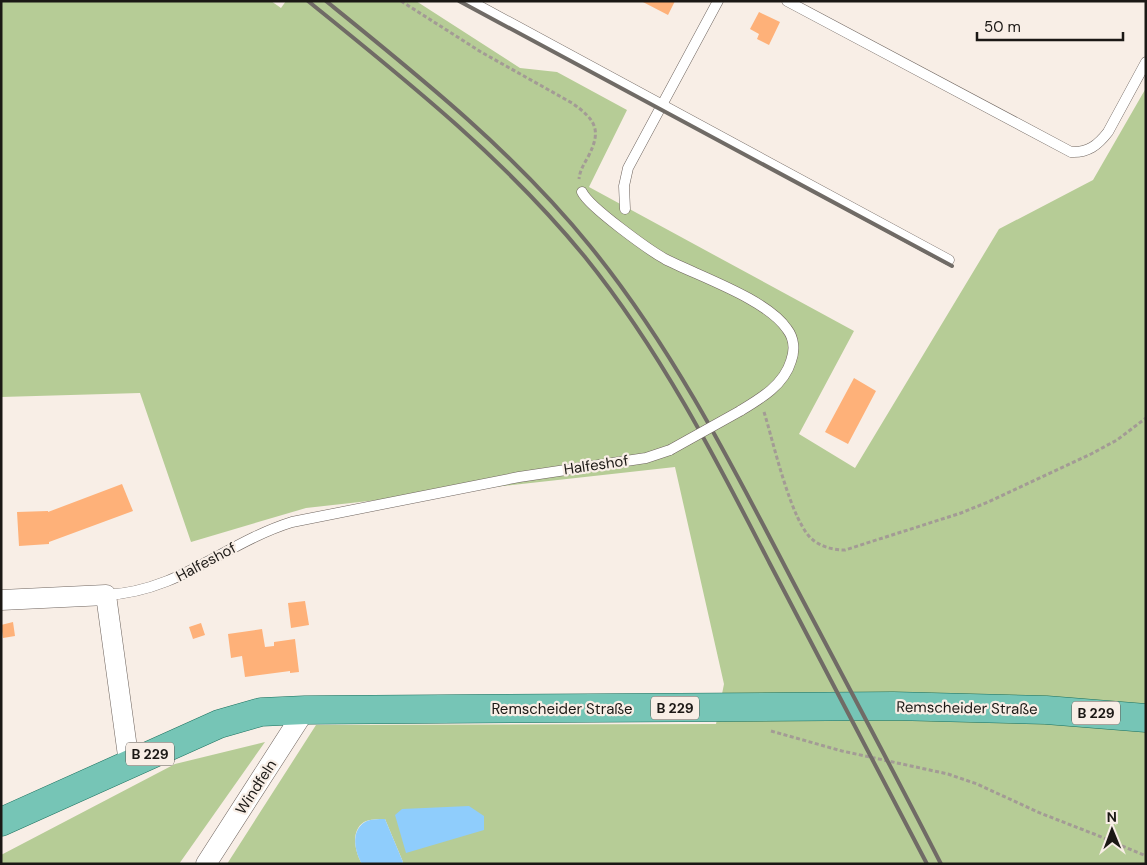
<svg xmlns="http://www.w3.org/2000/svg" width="1147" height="865" font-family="'DM Sans',sans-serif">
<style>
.green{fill:#b6cc96}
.water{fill:#8fcdfc}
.building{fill:#feb179}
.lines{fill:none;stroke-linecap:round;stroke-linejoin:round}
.lane-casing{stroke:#6f655f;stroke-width:11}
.street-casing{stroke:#6f655f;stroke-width:21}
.primary-casing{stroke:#1b705e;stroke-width:29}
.path{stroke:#a39b95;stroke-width:3;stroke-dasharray:4 2.5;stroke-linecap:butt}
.lane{stroke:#fff;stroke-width:10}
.street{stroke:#fff;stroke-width:20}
.primary{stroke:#76c5b6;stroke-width:28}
.rail{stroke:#706b66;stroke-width:4}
.lane-bridge-casing{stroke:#6f655f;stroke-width:11;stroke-linecap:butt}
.lane-bridge{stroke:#fff;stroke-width:10}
.labels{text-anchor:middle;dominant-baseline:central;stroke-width:4.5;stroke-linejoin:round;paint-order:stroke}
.shield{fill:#f8eee6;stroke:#5d5854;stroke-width:1}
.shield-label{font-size:14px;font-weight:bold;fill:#1b1815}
.street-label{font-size:15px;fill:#1b1815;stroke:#f8eee6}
</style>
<rect width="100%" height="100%" fill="#f8eee6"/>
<path class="green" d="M1 1H271L281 8 286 1H416L520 68 557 72 627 110 589 187 854 331 799 434 855 468 999 229 1093 180 1146 88V864H401L403 862 385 819C378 819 370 819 364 822 350 831 355 852 362 864H227L316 725 716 724 724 684 675 467 306 508 191 542 140 393 1 397Z
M265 742 179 864H1V855L175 764Z"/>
<path class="water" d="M469 806 484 816V830L406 853 395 815 402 809Z
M385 819 403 862 401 864H362C355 852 350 831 365 822 370 819 378 819 385 819Z"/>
<path class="building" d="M641 1H675L668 15Z
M759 12 780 22 769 45 757 39 759 34 750 29Z
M854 378 876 391 848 444 825 432Z
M122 484 133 511 49 542V544L19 546 17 512 48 511V512Z
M305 601 309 625 291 628 288 603Z
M13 622 15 636 3 638 1 625Z
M201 623 205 635 193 639 189 627Z
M262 629 265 647 274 646V642L295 639 299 672 290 673V671L245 677 242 656 231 658 228 634Z"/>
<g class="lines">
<g class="lane-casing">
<path id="lane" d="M470 1 949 260
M787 1 1071 152C1088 153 1098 145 1108 132L1146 62
M582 192C589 207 649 250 665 259 698 276 767 299 787 329 794 338 795 350 791 361 784 385 760 399 740 411
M625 209 624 186 628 168 718 1
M106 595C180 591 225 543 292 522L519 477 646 458 670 450"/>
</g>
<g class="street-casing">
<path id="street" d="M1 600 106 595 129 763
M206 864 305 710"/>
</g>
<g class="primary-casing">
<path id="primary" d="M1 822 219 724 261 712 305 710 893 706 1046 710 1146 718"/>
</g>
<path class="path" d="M401 1 481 52 572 103C596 120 602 130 588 157 584 164 580 170 579 179
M764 412C773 440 791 523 813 540 822 547 833 550 845 550L961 513 988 502 1091 454 1117 440 1146 418
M771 731 842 751 948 774 977 784 1040 813 1094 834 1146 856"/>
<use href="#lane" class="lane"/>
<use href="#street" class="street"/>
<use href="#primary" class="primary"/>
<path class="rail" d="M308 1C406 80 505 159 585 257 660 350 715 457 769 562 822 663 874 763 927 864
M326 1C420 77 514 152 590 246 672 347 731 463 791 578 841 673 892 768 941 864
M459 1 952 266"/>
<g class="lane-bridge-casing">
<path id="lane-bridge" d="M670 450 740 411"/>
</g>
<use href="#lane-bridge" class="lane-bridge"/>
</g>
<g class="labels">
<g class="shield">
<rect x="651" y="696.5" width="48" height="23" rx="4"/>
<rect x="1072" y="701.5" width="48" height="23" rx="4"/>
<rect x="126" y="742.5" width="48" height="23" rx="4"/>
</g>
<g class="shield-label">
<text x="675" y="708">B 229</text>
<text x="1096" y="713">B 229</text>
<text x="150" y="754">B 229</text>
</g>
<g class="street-label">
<text transform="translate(596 465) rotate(-8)">Halfeshof</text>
<text transform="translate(206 562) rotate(-28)">Halfeshof</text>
<text transform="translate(967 708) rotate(1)">Remscheider Straße</text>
<text x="562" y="709">Remscheider Straße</text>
<text transform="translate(256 787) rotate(-57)">Windfeln</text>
</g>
</g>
<rect width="1147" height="865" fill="none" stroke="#1b1815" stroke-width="5"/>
<g transform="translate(1112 830) rotate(359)" stroke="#f8eee6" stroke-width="4" paint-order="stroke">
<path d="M0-4L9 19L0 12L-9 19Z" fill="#1b1815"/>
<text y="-8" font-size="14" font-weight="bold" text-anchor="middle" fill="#1b1815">N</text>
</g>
<path d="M977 32v8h146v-8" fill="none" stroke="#1b1815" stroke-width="2.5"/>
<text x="984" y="32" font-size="15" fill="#1b1815" stroke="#f8eee6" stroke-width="4" paint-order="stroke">50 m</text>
</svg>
